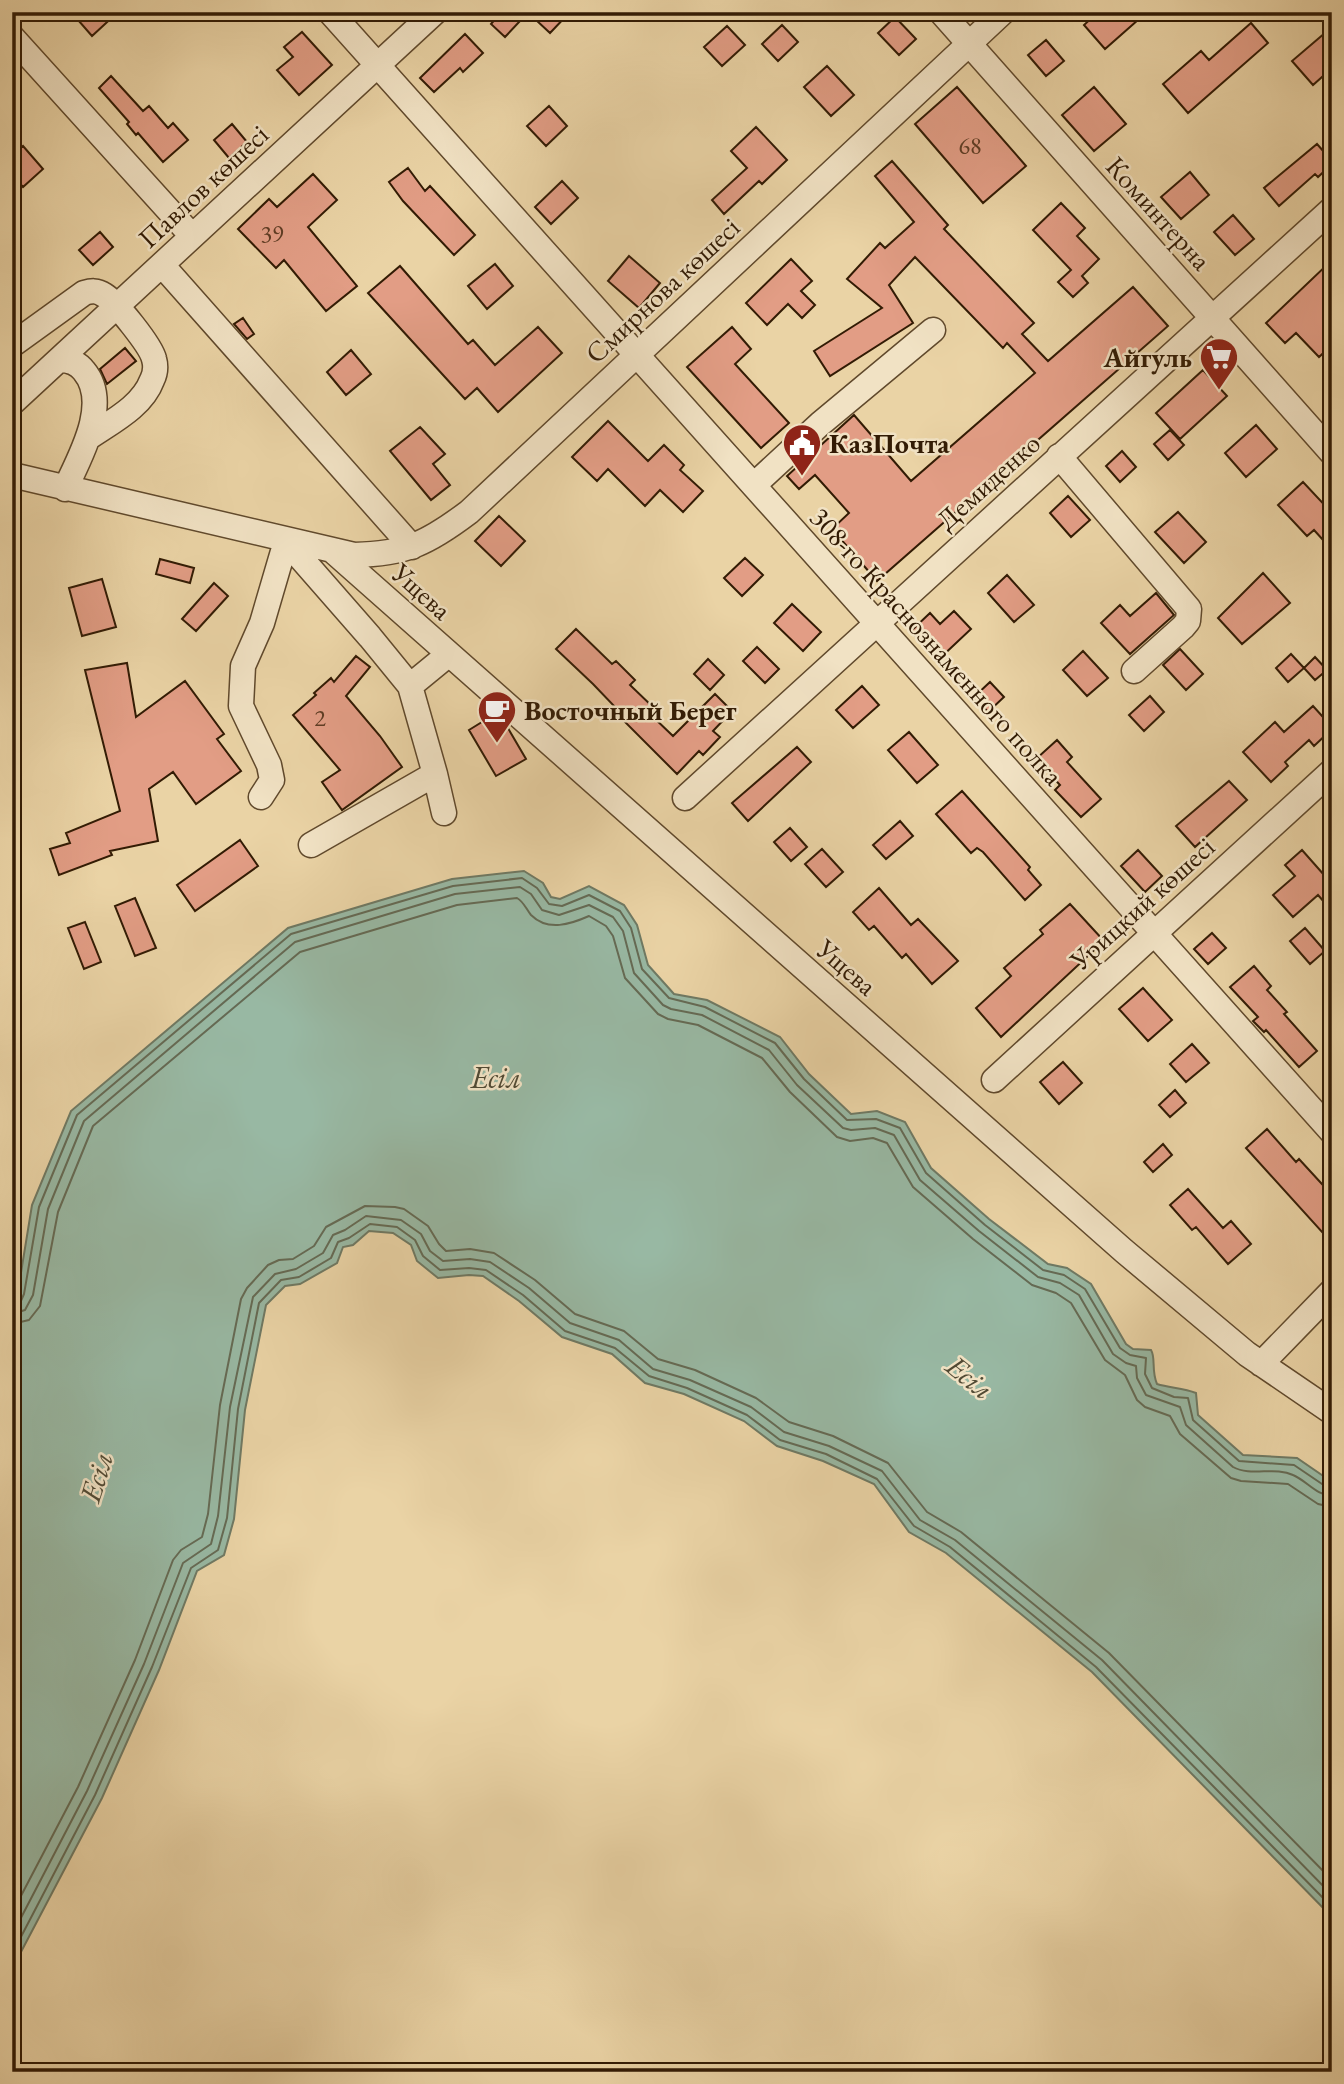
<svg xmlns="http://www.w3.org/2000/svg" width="1344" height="2084" font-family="'EB Garamond',serif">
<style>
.water{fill:#98b8a3;stroke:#6f7963;stroke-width:2}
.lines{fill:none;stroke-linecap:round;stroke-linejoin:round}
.shore{stroke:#656a54;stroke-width:2}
.building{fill:#e29d85;stroke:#321b04;stroke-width:2}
.minor-casing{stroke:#60492c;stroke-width:27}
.minor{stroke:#f1e2c4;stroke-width:24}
.labels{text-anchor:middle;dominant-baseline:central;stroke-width:5;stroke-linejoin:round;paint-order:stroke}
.number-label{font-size:24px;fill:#5e3c24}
.street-label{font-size:28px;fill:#321b04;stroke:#f1e2c4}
.poi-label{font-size:28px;font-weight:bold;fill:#321b04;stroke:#f1e2c4;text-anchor:start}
.water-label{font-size:30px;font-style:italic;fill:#514a34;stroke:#f1e2c4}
</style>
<rect width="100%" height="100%" fill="#ead3a5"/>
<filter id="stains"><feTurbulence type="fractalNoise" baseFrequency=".00286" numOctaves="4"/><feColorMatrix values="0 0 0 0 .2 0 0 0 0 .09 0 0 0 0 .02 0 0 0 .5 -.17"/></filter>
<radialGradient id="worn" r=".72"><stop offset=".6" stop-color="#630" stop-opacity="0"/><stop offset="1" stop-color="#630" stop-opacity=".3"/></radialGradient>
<path class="water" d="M524 871 543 883 551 897 560 899 589 886 624 905 637 925 648 965 674 994 707 1000 780 1037 809 1074 851 1114 877 1111 905 1122 931 1168 989 1219 1048 1264 1067 1268 1091 1284 1126 1344 1133 1349 1151 1350C1156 1358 1151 1370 1157 1384 1170 1388 1183 1388 1196 1393L1198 1415 1243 1455 1297 1458 1332 1482V1917L1092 1672 946 1553 909 1532 874 1484 823 1461 777 1446 744 1421 684 1394 645 1383 612 1354 562 1337 519 1301 483 1276 469 1275 438 1278 417 1261 411 1245 393 1233 369 1231 353 1245 343 1247 337 1263 300 1284 285 1286 266 1305 245 1410 234 1519 224 1555 197 1571 159 1670 102 1798 12 1969V1306L18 1291 32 1205 71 1111 288 928 452 879Z"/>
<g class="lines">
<path class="shore" d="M12 1305 20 1303 24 1294 39 1207 77 1115 291 934 453 886 522 878 537 888 549 904 562 906 589 895 620 911 631 928 642 969 669 998 705 1007 775 1043 804 1079 847 1120 876 1119 900 1128 926 1173 985 1225 1043 1270 1064 1275 1085 1289 1120 1348 1130 1355 1146 1358 1145 1374 1152 1388 1174 1397 1188 1398 1193 1420 1239 1461 1294 1465 1325 1486 1332 1488
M12 1314 25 1310 33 1295 48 1209 84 1121 295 942 455 894 520 887 531 894 542 910 559 915 589 905 613 917 623 931 634 973 663 1005 671 1009 702 1015 769 1050 797 1085 843 1128 851 1130 875 1128 894 1135 920 1180 979 1231 1038 1277 1060 1283 1079 1295 1113 1354 1126 1363 1136 1366 1137 1378 1146 1395 1180 1407 1186 1425 1233 1467C1251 1477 1275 1466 1293 1475 1307 1481 1316 1495 1332 1496
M12 1324 29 1320 40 1306 58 1212 93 1126 300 952 457 905 517 898C524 902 526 909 531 915 548 932 571 924 589 916L606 926 613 936 625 978 658 1014 668 1019 698 1025 762 1058 790 1092 837 1137 850 1141 873 1138 887 1143 913 1187 973 1239 1032 1285 1056 1293 1071 1303 1105 1360 1125 1375 1137 1400 1145 1407 1170 1416 1180 1434 1231 1478 1241 1481 1288 1484 1318 1504 1332 1507
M12 1913 78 1787 135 1660 173 1560 181 1550 202 1537 208 1514 220 1405 241 1299 247 1288 268 1265 279 1260 293 1259 314 1246 326 1227 365 1206 395 1207 404 1209 428 1226 439 1244 446 1251 470 1249 494 1253 535 1280 575 1314 624 1331 658 1359 695 1370 756 1398 789 1422 833 1436 888 1463 927 1512 961 1532 1109 1653 1332 1880
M12 1935 87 1791 144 1664 183 1563 211 1544 218 1516 230 1407 253 1297 275 1274 296 1269 323 1253 333 1235 345 1230 366 1216 401 1220 421 1234 430 1251 443 1261 470 1259 490 1262 529 1288 570 1323 619 1340 653 1369 690 1380 751 1407 784 1432 829 1446 882 1471 920 1520 955 1540 1102 1660 1332 1895
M12 1954 95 1795 152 1667 191 1568 218 1550 227 1518 238 1409 259 1303 281 1280 299 1277 331 1258 338 1242 349 1238 370 1224 397 1227 415 1240 423 1256 440 1270 469 1268 486 1270 523 1295 565 1331 615 1348 649 1376 687 1388 747 1415 780 1440 826 1454 877 1479 914 1526 950 1547 1096 1667 1332 1907"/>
</g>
<path class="building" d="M71 12H118L92 36Z
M501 12H511L520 21 505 37 491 24Z
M544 12H570L550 33 536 20Z
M1098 12H1147L1105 49 1084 25Z
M895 17 916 39 899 55 878 33Z
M1251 23 1268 43 1188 113 1163 84 1201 51 1209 60Z
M782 25 798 42 778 61 762 44Z
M727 26 745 45 722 66 704 47Z
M1332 27V68L1313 85 1292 61Z
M302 32 332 65 299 95 277 70 293 57 284 47Z
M465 34 483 53 463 72 460 68 434 92 420 78Z
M1046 40 1064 61 1046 76 1028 55Z
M827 66 854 95 831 116 804 87Z
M111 76 143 111 149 106 168 128 173 123 188 140 163 162 138 133 136 135 127 124 129 122 99 88Z
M957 87 1026 166 983 203 915 124Z
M1094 87 1126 124 1094 151 1062 115Z
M549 106 567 126 546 146 527 126Z
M232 124 247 142 229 158 214 140Z
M756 127 787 160 762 184 759 181 724 214 712 200 747 168 731 151Z
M1317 144 1332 161V164L1318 177 1315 174 1279 206 1264 188Z
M23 146 43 169 23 187 12 175V155Z
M892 161 948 225 944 229 1034 323 1022 334 1048 361 1133 287 1168 326 877 581 832 529 849 513 815 475 799 489 787 476 854 415 911 481 1035 373 1007 343 1003 348 915 257 889 285 913 323 830 376 814 351 882 308 847 279 880 243 885 248 914 222 875 176Z
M408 168 425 191 430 186 475 235 454 255 403 201 389 182Z
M1190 172 1209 195 1181 219 1161 197Z
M313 174 337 200 308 227 357 286 326 311 284 260 276 268 238 229 269 199 277 207Z
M562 181 578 198 551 224 535 207Z
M1061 203 1085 228 1077 236 1099 259 1082 276 1088 283 1073 297 1058 282 1071 270 1033 230Z
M1233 215 1254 239 1235 255 1214 232Z
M100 232 113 247 93 265 79 250Z
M629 256 660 283 639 308 608 281Z
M791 259 812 281 801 291 815 305 802 318 788 304 767 325 746 303Z
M1332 260V345L1319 357 1296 333 1285 343 1266 323Z
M495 264 513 286 487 309 468 286Z
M400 266 468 344 473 340 495 365 538 327 562 353 498 412 477 388 465 399 368 293Z
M243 318 254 334 247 339 234 324Z
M732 327 751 349 735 364 789 423 761 448 687 367Z
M125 348 136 361 107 384 100 369Z
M351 350 371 374 346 395 327 372Z
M1203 370 1227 396 1180 439 1156 413Z
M608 421 648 461 664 445 684 465 680 470 703 491 683 512 660 490 645 506 608 469 597 481 572 457Z
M1256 425 1277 449 1246 477 1225 453Z
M420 427 445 454 433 464 450 485 431 500 390 451Z
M1170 430 1184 445 1168 460 1154 444Z
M1122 451 1136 467 1120 482 1106 466Z
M1303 482 1332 513V550L1314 530 1307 536 1278 505Z
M1068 496 1090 520 1071 537 1050 513Z
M1178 512 1206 542 1184 563 1155 532Z
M499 516 525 541 501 566 475 541Z
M745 558 763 575 742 596 724 578Z
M160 559 194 568 190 583 156 574Z
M1263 573 1290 603 1242 644 1218 618Z
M1007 575 1034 605 1014 622 988 593Z
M102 579 116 627 82 636 69 588Z
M214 583 228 596 196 631 182 619Z
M1156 593 1174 615 1130 654 1101 623 1120 605 1130 616Z
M792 604 821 632 803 651 774 623Z
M954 611 971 629 938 660 911 631 930 613 940 624Z
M576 629 612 664 616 661 635 680 630 685 655 709 650 714 673 736 715 694 732 711 713 731 720 737 703 755 699 751 677 774 614 711 617 709 593 684 556 649Z
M757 647 779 669 765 683 743 661Z
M1180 649 1203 674 1186 690 1163 665Z
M1083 651 1108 678 1087 696 1063 670Z
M1291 654 1304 668 1288 682 1276 668Z
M356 656 370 667 346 696 380 736 402 767 342 810 322 782 340 770 293 715 316 695 314 693 331 678 334 682Z
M1315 657 1327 670 1315 680 1304 668Z
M708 659 724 675 710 690 694 674Z
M127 663 136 717 185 681 224 734 217 739 241 771 196 804 173 772 149 789 158 841 110 851 112 855 59 875 50 849 70 843 66 833 120 811 85 670Z
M990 682 1004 697 988 712 974 697Z
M862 686 879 705 853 728 836 710Z
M1150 696 1164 712 1144 731 1129 715Z
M1313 706 1332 727V729L1314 746 1309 740 1285 762 1288 766 1271 782 1243 752 1275 722 1284 732Z
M495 714 505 723 526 759 496 776 469 730Z
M909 732 938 765 917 783 888 750Z
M1057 740 1072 757 1067 762 1101 799 1081 817 1055 790 1060 785 1036 759Z
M797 747 811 762 748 821 732 803Z
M1229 781 1247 800 1195 847 1176 826Z
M962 791 1030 867 1028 870 1041 885 1025 900 983 852 977 848 971 853 936 814Z
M900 821 913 836 886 859 873 845Z
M790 828 807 847 791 861 774 842Z
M240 840 258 866 195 911 177 885Z
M822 849 843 872 826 887 805 864Z
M1138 850 1162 876 1145 892 1121 866Z
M1302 850 1332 884V911L1318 895 1293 917 1273 895 1295 876 1285 865Z
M879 888 911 925 918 919 958 961 932 984 906 954 902 958 874 926 869 930 853 912Z
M135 898 156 948 135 956 115 906Z
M1070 904 1104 941 1001 1037 976 1008 1011 976 1004 968 1043 934 1040 930Z
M85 922 101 962 84 969 68 928Z
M1305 928 1325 951 1310 964 1290 941Z
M1212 933 1226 948 1208 964 1194 949Z
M1254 966 1271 986 1267 990 1287 1012 1284 1014 1317 1051 1299 1067 1266 1030 1264 1032 1253 1021 1258 1017 1230 987Z
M1143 988 1172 1020 1148 1041 1119 1009Z
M1192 1044 1209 1063 1186 1082 1170 1064Z
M1063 1062 1082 1083 1059 1104 1040 1082Z
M1175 1090 1186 1103 1170 1117 1159 1105Z
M1267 1129 1296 1162 1299 1159 1332 1195V1243L1246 1148Z
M1163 1144 1172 1155 1153 1172 1144 1162Z
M1188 1189 1223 1228 1231 1221 1251 1244 1228 1264 1196 1227 1192 1230 1170 1205Z"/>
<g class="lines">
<g class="minor-casing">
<path id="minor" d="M330 12 1332 1132
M941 12 1332 453
M12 37 192 236
M162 265 412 547
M12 345 84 293C91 291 97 290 104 295 116 302 151 346 154 359 156 366 155 374 152 380 142 407 111 422 88 438
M60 360C70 360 78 363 84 371 111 403 80 457 65 489
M12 403 435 12
M1059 456 1189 609 1188 621 1183 627 1134 671
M12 475 354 555C406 554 428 543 469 512L1003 12
M754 485 820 424 933 330
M334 552 1124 1251 1247 1354 1332 1412
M410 686 449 654
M261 797 272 780 269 765 241 706 243 666 262 623 286 541 370 637 410 686 435 774 444 813
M685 798 1332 209
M311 845 435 774
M994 1080 1332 771
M1261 1364 1332 1291"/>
</g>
<use href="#minor" class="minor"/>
</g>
<defs>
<g id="supermarket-pin" transform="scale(2.0125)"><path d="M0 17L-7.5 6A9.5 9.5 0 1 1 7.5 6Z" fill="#8f2418" stroke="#f1e2c4"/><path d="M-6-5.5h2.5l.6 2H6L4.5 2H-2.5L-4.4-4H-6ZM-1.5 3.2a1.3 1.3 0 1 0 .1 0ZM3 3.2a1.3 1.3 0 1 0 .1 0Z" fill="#fff"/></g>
<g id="civic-pin" transform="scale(2.0125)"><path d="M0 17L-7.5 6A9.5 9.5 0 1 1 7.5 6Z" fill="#8f2418" stroke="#f1e2c4"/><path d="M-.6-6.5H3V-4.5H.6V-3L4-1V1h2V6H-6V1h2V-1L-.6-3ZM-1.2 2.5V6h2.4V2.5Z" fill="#fff"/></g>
<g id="cafe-pin" transform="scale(2.0125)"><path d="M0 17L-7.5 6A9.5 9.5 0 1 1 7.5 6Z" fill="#8f2418" stroke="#f1e2c4"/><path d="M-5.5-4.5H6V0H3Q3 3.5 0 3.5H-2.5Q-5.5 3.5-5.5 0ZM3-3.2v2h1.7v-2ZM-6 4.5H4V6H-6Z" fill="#fff"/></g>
</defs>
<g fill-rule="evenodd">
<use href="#supermarket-pin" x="1219" y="357"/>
<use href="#civic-pin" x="802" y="443"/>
<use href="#cafe-pin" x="497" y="710"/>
</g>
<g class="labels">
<g class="number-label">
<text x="970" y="145">68</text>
<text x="272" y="233">39</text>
<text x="320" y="717">2</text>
</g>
<g class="street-label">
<text transform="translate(203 186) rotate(-43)">Павлов көшесі</text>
<text transform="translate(1159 213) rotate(48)">Коминтерна</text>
<text transform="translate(662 290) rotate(-43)">Смирнова көшесі</text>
<text transform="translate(988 481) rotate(-42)">Демиденко</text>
<text transform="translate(422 591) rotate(42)">Ущева</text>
<text transform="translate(937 646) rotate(48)">308-го Краснознаменного полка</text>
<text transform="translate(1142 903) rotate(-42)">Урицкий көшесі</text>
<text transform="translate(847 967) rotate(41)">Ущева</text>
</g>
<g class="poi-label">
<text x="1192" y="357" text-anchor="end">Айгуль</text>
<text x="829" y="443">КазПочта</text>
<text x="524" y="710">Восточный Берег</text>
</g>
<g class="water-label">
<text x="496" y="1077">Есіл</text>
<text transform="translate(970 1377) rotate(39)">Есіл</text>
<text transform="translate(96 1477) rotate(-73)">Есіл</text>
</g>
</g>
<rect width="1344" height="2084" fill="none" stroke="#ead3a5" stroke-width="42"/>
<rect x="14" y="14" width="1316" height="2056" fill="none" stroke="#321b04" stroke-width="3.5"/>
<rect x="21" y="21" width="1302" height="2042" fill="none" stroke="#321b04" stroke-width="2"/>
<rect width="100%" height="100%" filter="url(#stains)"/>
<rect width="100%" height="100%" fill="url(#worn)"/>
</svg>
